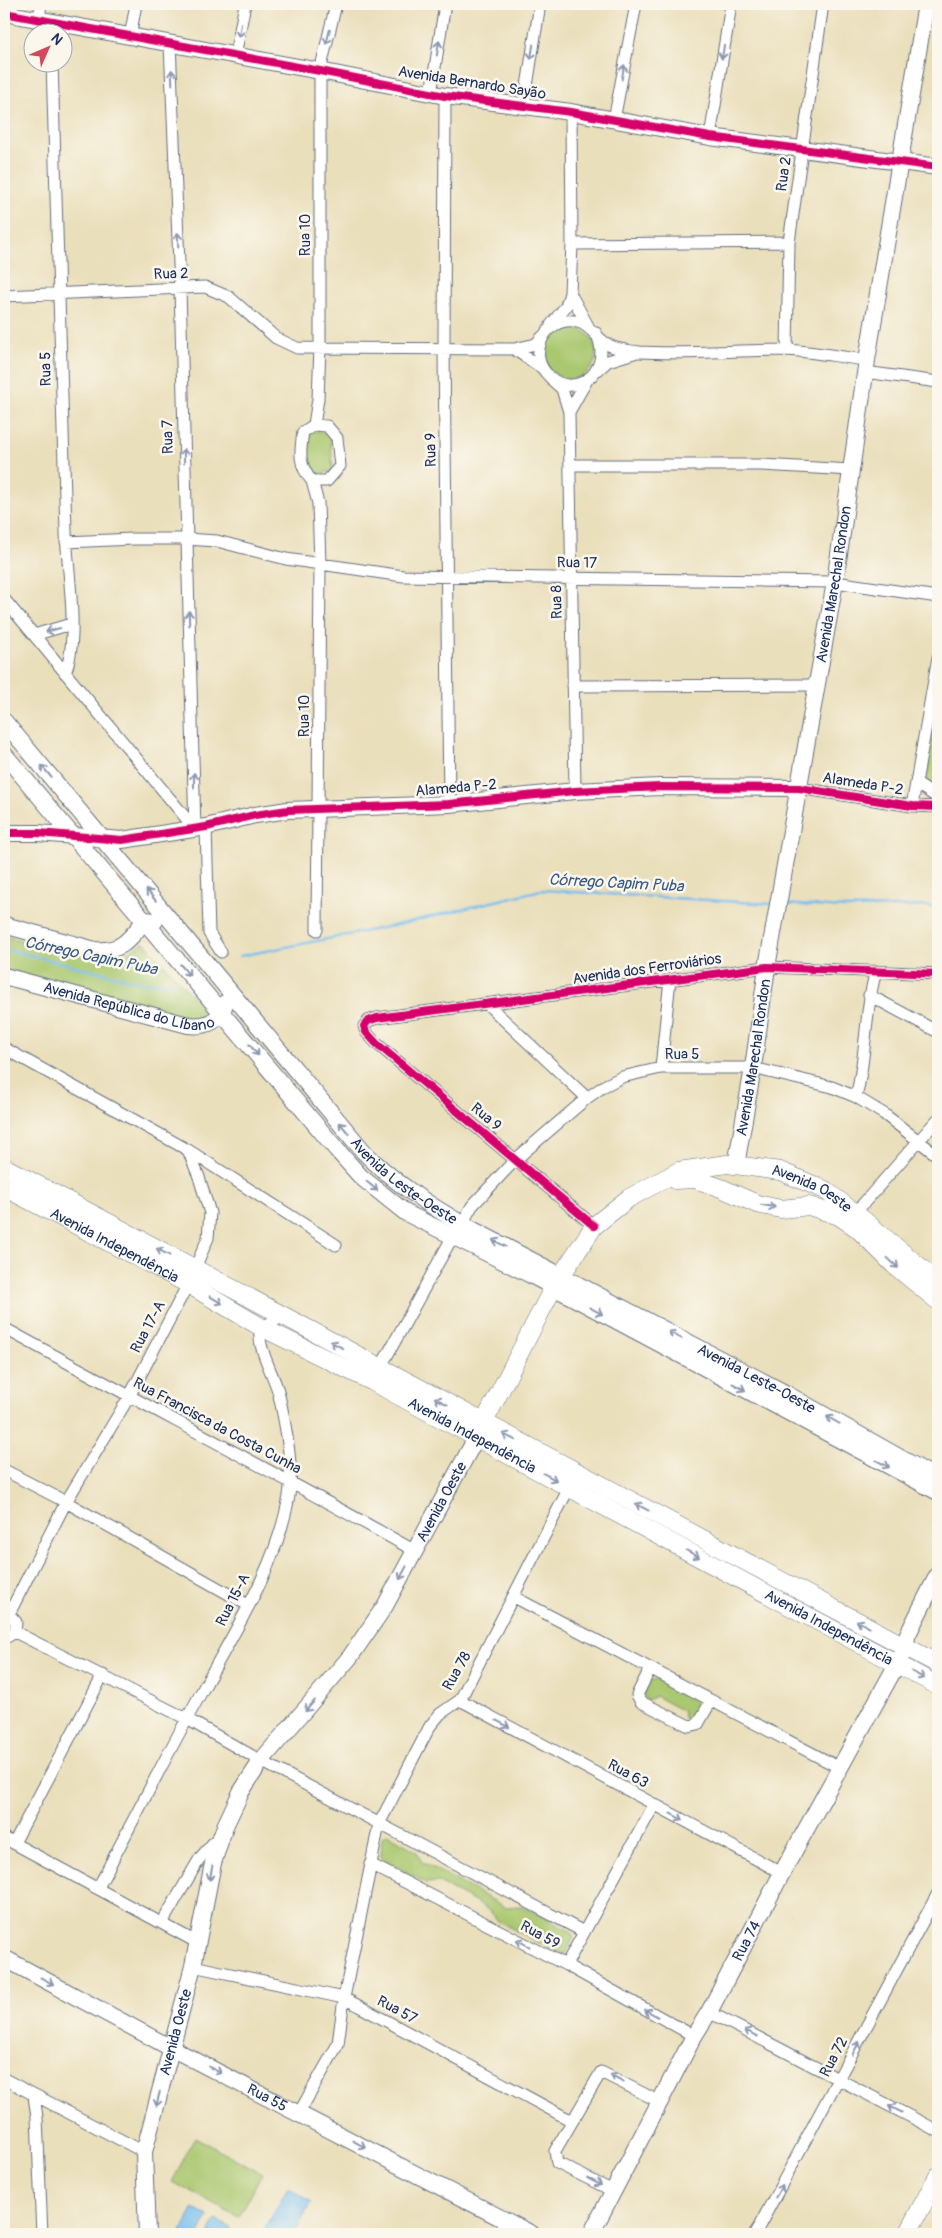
<svg xmlns="http://www.w3.org/2000/svg" width="942" height="2238" font-family="Pangolin,sans-serif">
<style>
.green{fill:#aac86f;stroke:#627c66}
.water{fill:#77bdee;stroke:#4976a6}
.lines{fill:none;stroke-linecap:round;stroke-linejoin:round}
.stream{stroke:#77bdee;stroke-width:2.5}
.street-casing{stroke:#636d7f;stroke-width:13}
.secondary-casing{stroke:#636d7f;stroke-width:18}
.primary-casing{stroke:#636d7f;stroke-width:19}
.street{stroke:#fff;stroke-width:11}
.secondary{stroke:#fff;stroke-width:16}
.primary{stroke:#fff;stroke-width:18}
.cycleway-casing{stroke:#fbf7ec;stroke-width:11}
.cycleway{stroke:#d6006c;stroke-width:8}
.oneway{stroke:#8d97ae}
.labels{text-anchor:middle;dominant-baseline:central;stroke-width:5;stroke-linejoin:round;paint-order:stroke}
.street-label{font-size:15px;fill:#1b2f5e;stroke:#fbf7ec}
.water-label{font-size:16px;font-style:italic;fill:#375a89;stroke:#fbf7ec}
</style>
<rect width="100%" height="100%" fill="#fbf7ec"/>
<filter id="ink" filterUnits="userSpaceOnUse"><feTurbulence type="fractalNoise" baseFrequency=".02" numOctaves="2"/><feDisplacementMap in="SourceGraphic" scale="10" xChannelSelector="R" yChannelSelector="G"/><feConvolveMatrix kernelMatrix="1 2 1 2 8 2 1 2 1" color-interpolation-filters="sRGB"/></filter>
<filter id="wash" filterUnits="userSpaceOnUse"><feTurbulence type="fractalNoise" baseFrequency=".0096" numOctaves="4" result="noise"/><feDisplacementMap in="SourceGraphic" scale="20" xChannelSelector="R" yChannelSelector="G"/><feGaussianBlur stdDeviation="1.12" result="paint"/><feColorMatrix in="noise" values="0 0 0 0 0 0 0 0 0 0 0 0 0 0 0 0 0 1.4 0 .05"/><feComposite in="paint" operator="in"/></filter>
<g filter="url(#wash)">
<rect width="100%" height="100%" fill="#eadfbb"/>
<path class="green" d="M544 353a26 26 0 1 1 52 0a26 26 0 1 1-52 0Z
M330 431 333 471 311 476 308 468 309 432Z
M938 695V789L926 782Z
M4 936 99 960 114 961 144 942 207 1012 201 1017 190 1019 4 969Z
M656 1679 699 1701 701 1706 694 1719 689 1721 684 1718 683 1711 655 1696 648 1700 644 1698 643 1694 649 1681Z
M387 1834 416 1851 422 1862 505 1907 521 1906 570 1931 574 1937 566 1954 558 1953 498 1921 490 1911 475 1902 437 1882 426 1883 381 1858 382 1837Z
M195 2137 262 2173 239 2217 172 2182Z"/>
<path class="water" d="M288 2188 312 2202 294 2234H262Z
M194 2208 208 2216 199 2234H180Z
M216 2220 231 2228 228 2234H209Z"/>
<g class="lines">
<path class="stream" d="M783 904 844 908 938 906
M4 949 141 982 174 984
M240 956 393 926 541 890 773 904"/>
</g>
</g>
<g filter="url(#ink)">
<g class="lines">
<g class="street-casing">
<path id="street" d="M39 19 41 4
M130 37 136 4
M170 43 180 288 195 829
M235 56 245 4
M52 62C57 219 62 375 66 531 67 570 80 638 65 673
M431 93 445 4
M445 96 444 350 449 804
M524 105 540 4
M614 120 636 4
M710 137 731 4
M572 244 789 242
M570 293 588 326
M4 296 205 287 229 297 276 338 297 348 514 349 536 344 542 337
M551 325 566 306 570 293 572 244 571 112
M596 333C616 373 570 403 546 373 530 354 542 325 566 321 586 318 593 335 607 344 614 349 631 351 640 352 687 355 736 350 784 350 811 351 839 357 867 360
M514 349 542 368
M787 350 789 242 823 4
M598 370 608 361 637 352
M865 372 938 382
M553 381 562 389 569 412 575 791
M569 412 587 380
M314 425 318 399 320 347V71L336 4
M314 425 327 426 337 438 340 466 327 481H312C298 465 300 452 303 432Z
M570 465H762L851 470
M312 481 318 503 320 564 317 930
M66 542 133 539H186L217 541 286 559 403 576 835 582 938 597
M4 599 195 829
M34 635 71 624
M573 686 816 685
M917 784 938 798
M799 788 912 806 938 807
M912 806 938 657
M206 827 209 933 221 952
M869 995 938 1032
M488 1005 587 1098
M4 1048 188 1150 199 1177 210 1213 208 1238 188 1284 129 1397 66 1502 9 1614
M661 1068 670 979
M856 1097C867 1055 864 1012 876 971
M188 1150 336 1245
M855 1213 938 1119
M462 1224 472 1206 515 1160 587 1098 604 1086 622 1077 661 1068H753L832 1087 856 1097 884 1114 938 1156
M594 1226 376 1043 366 1032 364 1026 368 1021 377 1018 767 967 938 974
M4 1328C140 1403 279 1474 415 1551
M378 1372 453 1236
M4 1470 66 1502 248 1605
M514 1597 840 1768
M4 1614H9L16 1622 15 1632 7 1637H4
M15 1632 187 1719 261 1761 584 1932
M650 1669 637 1695 641 1702 689 1726 698 1724 711 1701
M460 1700 782 1873
M4 1838 198 1943
M14 1843 103 1675
M370 1864 566 1965 694 2036
M98 1888C132 1822 166 1757 202 1691 235 1630 277 1566 289 1496 294 1465 285 1421 278 1391 273 1373 255 1344 261 1327L283 1317
M162 1923 200 1858 219 1836
M566 1965 654 1805
M193 1966 344 1998 572 2121
M709 2012 938 2131
M4 2079 144 2152
M34 2096 37 2117 42 2234
M299 2113 338 2044 344 1998 379 1824 430 1726 440 1714 460 1700 569 1488
M613 2191 557 2163 555 2151 601 2072 660 2102
M755 2234 938 1893"/>
</g>
<g class="secondary-casing">
<g id="secondary">
<path d="M4 13 320 71 445 96 571 112 710 137 938 167"/>
<path id="s1" d="M4 721 364 1152C393 1182 426 1203 462 1224L785 1393 938 1479"/>
<path d="M4 754 337 1150 361 1177 406 1213 529 1274 938 1492"/>
<path d="M4 833H38L122 840 206 827 255 815 288 810 449 804 575 791 660 787 799 788"/>
<path d="M4 925 95 950C122 952 129 940 145 920L155 921"/>
<path id="s2" d="M4 976 188 1025C206 1027 221 1022 225 1003"/>
<path id="s3" d="M736 1165 753 1068 767 967 835 582 867 360 926 4"/>
<path id="s4" d="M4 1958 171 2048 532 2234"/>
<path id="s5" d="M147 2234 144 2152 193 1966 213 1863 225 1826 241 1792 261 1761 350 1657 385 1606 476 1438"/>
<path id="s6" d="M591 2234 694 2036 709 2012 782 1873 897 1664 906 1647 907 1636 938 1574"/>
</g>
</g>
<g class="primary-casing">
<g id="primary">
<path d="M4 1167 938 1664"/>
<path d="M675 1180 695 1179 721 1188 757 1204 781 1209 809 1206 839 1216 857 1228 894 1265 938 1301"/>
<path id="s7" d="M4 1187 188 1284 261 1327 373 1382 938 1686"/>
<path id="s8" d="M478 1434 553 1288 594 1226 629 1198 679 1171 727 1164 780 1171 811 1184 825 1190 855 1213 938 1282"/>
<path d="M907 2234 938 2176"/>
</g>
</g>
<use href="#street" class="street"/>
<use href="#secondary" class="secondary"/>
<use href="#primary" class="primary"/>
<g class="cycleway-casing">
<path id="cycleway" d="M4 13 320 71 445 96 571 112 710 137 938 167
M4 833H38L122 840 206 827 255 815 288 810 449 804 575 791 660 787 799 788 912 806 938 807
M594 1226 376 1043 366 1032 364 1026 368 1021 377 1018 767 967 938 974"/>
</g>
<use href="#cycleway" class="cycleway"/>
</g>
<defs><path id="oneway-shaft" d="M-6 0H5M1.5-3L5.5 0L1.5 3" fill="none" stroke-width="1.6" stroke-linecap="round" stroke-linejoin="round" transform="scale(1.25)"/></defs>
<g class="oneway">
<use href="#oneway-shaft" transform="translate(240 30) rotate(100)"/>
<use href="#oneway-shaft" transform="translate(328 37) rotate(104)"/>
<use href="#oneway-shaft" transform="translate(438 48) rotate(-81)"/>
<use href="#oneway-shaft" transform="translate(532 52) rotate(99)"/>
<use href="#oneway-shaft" transform="translate(723 52) rotate(99)"/>
<use href="#oneway-shaft" transform="translate(623 72) rotate(-80)"/>
<use href="#oneway-shaft" transform="translate(172 77) rotate(-92)"/>
<use href="#oneway-shaft" transform="translate(178 240) rotate(-92)"/>
<use href="#oneway-shaft" transform="translate(184 456) rotate(-91)"/>
<use href="#oneway-shaft" transform="translate(189 618) rotate(-92)"/>
<use href="#oneway-shaft" transform="translate(53 630) rotate(165)"/>
<use href="#oneway-shaft" transform="translate(46 771) rotate(-130)"/>
<use href="#oneway-shaft" transform="translate(194 780) rotate(-90)"/>
<use href="#oneway-shaft" transform="translate(151 895) rotate(-130)"/>
<use href="#oneway-shaft" transform="translate(185 970) rotate(50)"/>
<use href="#oneway-shaft" transform="translate(254 1050) rotate(50)"/>
<use href="#oneway-shaft" transform="translate(344 1128) rotate(-130)"/>
<use href="#oneway-shaft" transform="translate(372 1186) rotate(40)"/>
<use href="#oneway-shaft" transform="translate(768 1206) rotate(10)"/>
<use href="#oneway-shaft" transform="translate(499 1243) rotate(-152)"/>
<use href="#oneway-shaft" transform="translate(163 1252) rotate(-152)"/>
<use href="#oneway-shaft" transform="translate(893 1263) rotate(43)"/>
<use href="#oneway-shaft" transform="translate(216 1300) rotate(31)"/>
<use href="#oneway-shaft" transform="translate(596 1311) rotate(28)"/>
<use href="#oneway-shaft" transform="translate(675 1335) rotate(-152)"/>
<use href="#oneway-shaft" transform="translate(337 1345) rotate(-152)"/>
<use href="#oneway-shaft" transform="translate(739 1387) rotate(28)"/>
<use href="#oneway-shaft" transform="translate(441 1401) rotate(-152)"/>
<use href="#oneway-shaft" transform="translate(833 1420) rotate(-150)"/>
<use href="#oneway-shaft" transform="translate(509 1437) rotate(-153)"/>
<use href="#oneway-shaft" transform="translate(883 1464) rotate(28)"/>
<use href="#oneway-shaft" transform="translate(550 1477) rotate(28)"/>
<use href="#oneway-shaft" transform="translate(642 1507) rotate(-152)"/>
<use href="#oneway-shaft" transform="translate(693 1554) rotate(28)"/>
<use href="#oneway-shaft" transform="translate(403 1573) rotate(118)"/>
<use href="#oneway-shaft" transform="translate(863 1624) rotate(-152)"/>
<use href="#oneway-shaft" transform="translate(918 1675) rotate(28)"/>
<use href="#oneway-shaft" transform="translate(310 1706) rotate(131)"/>
<use href="#oneway-shaft" transform="translate(503 1724) rotate(28)"/>
<use href="#oneway-shaft" transform="translate(677 1817) rotate(28)"/>
<use href="#oneway-shaft" transform="translate(211 1873) rotate(101)"/>
<use href="#oneway-shaft" transform="translate(523 1943) rotate(-152)"/>
<use href="#oneway-shaft" transform="translate(47 1981) rotate(28)"/>
<use href="#oneway-shaft" transform="translate(651 2013) rotate(-151)"/>
<use href="#oneway-shaft" transform="translate(751 2033) rotate(-152)"/>
<use href="#oneway-shaft" transform="translate(856 2048) rotate(-62)"/>
<use href="#oneway-shaft" transform="translate(215 2070) rotate(27)"/>
<use href="#oneway-shaft" transform="translate(617 2078) rotate(-152)"/>
<use href="#oneway-shaft" transform="translate(158 2099) rotate(104)"/>
<use href="#oneway-shaft" transform="translate(895 2109) rotate(-153)"/>
<use href="#oneway-shaft" transform="translate(359 2144) rotate(27)"/>
<use href="#oneway-shaft" transform="translate(595 2182) rotate(27)"/>
<use href="#oneway-shaft" transform="translate(779 2191) rotate(-61)"/>
</g>
</g>
<g class="labels">
<g class="street-label">
<text transform="translate(472 83) rotate(9)">Avenida Bernardo Sayão</text>
<text transform="translate(784 174) rotate(-82)">Rua 2</text>
<text transform="translate(305 235) rotate(-90)">Rua 10</text>
<text transform="translate(171 274) rotate(-2)">Rua 2</text>
<text transform="translate(46 369) rotate(-91)">Rua 5</text>
<text transform="translate(168 437) rotate(-91)">Rua 7</text>
<text transform="translate(431 450) rotate(-91)">Rua 9</text>
<text transform="translate(577 563) rotate(1)">Rua 17</text>
<text stroke="none"><textPath href="#s3" startOffset="589">Avenida Marechal Rondon</textPath></text>
<text transform="translate(557 602) rotate(-91)">Rua 8</text>
<text transform="translate(304 716) rotate(-90)">Rua 10</text>
<text transform="translate(863 784) rotate(9)">Alameda P-2</text>
<text transform="translate(456 788) rotate(-5)">Alameda P-2</text>
<text transform="translate(647 969) rotate(-8)">Avenida dos Ferroviários</text>
<text stroke="none"><textPath href="#s2" startOffset="129">Avenida República do Líbano</textPath></text>
<text x="682" y="1054">Rua 5</text>
<text stroke="none"><textPath href="#s3" startOffset="109">Avenida Marechal Rondon</textPath></text>
<text transform="translate(486 1117) rotate(40)">Rua 9</text>
<text stroke="none"><textPath href="#s1" startOffset="611">Avenida Leste-Oeste</textPath></text>
<text stroke="none"><textPath href="#s8" startOffset="478">Avenida Oeste</textPath></text>
<text stroke="none"><textPath href="#s7" startOffset="125">Avenida Independência</textPath></text>
<text transform="translate(148 1327) rotate(-62)">Rua 17-A</text>
<text stroke="none"><textPath href="#s1" startOffset="1016">Avenida Leste-Oeste</textPath></text>
<text transform="translate(217 1426) rotate(28)">Rua Francisca da Costa Cunha</text>
<text stroke="none"><textPath href="#s7" startOffset="530">Avenida Independência</textPath></text>
<text stroke="none"><textPath href="#s5" startOffset="810">Avenida Oeste</textPath></text>
<text transform="translate(233 1600) rotate(-63)">Rua 15-A</text>
<text stroke="none"><textPath href="#s7" startOffset="935">Avenida Independência</textPath></text>
<text transform="translate(457 1671) rotate(-60)">Rua 78</text>
<text transform="translate(628 1774) rotate(28)">Rua 63</text>
<text transform="translate(540 1935) rotate(28)">Rua 59</text>
<text stroke="none"><textPath href="#s6" startOffset="332">Rua 74</textPath></text>
<text transform="translate(397 2010) rotate(28)">Rua 57</text>
<text stroke="none"><textPath href="#s5" startOffset="206">Avenida Oeste</textPath></text>
<text transform="translate(834 2057) rotate(-62)">Rua 72</text>
<text stroke="none"><textPath href="#s4" startOffset="298">Rua 55</textPath></text>
</g>
<g class="water-label">
<text transform="translate(616 883) rotate(3)">Córrego Capim Puba</text>
<text transform="translate(91 956) rotate(12)">Córrego Capim Puba</text>
</g>
</g>
<rect width="942" height="2238" fill="none" stroke="#fbf7ec" stroke-width="20"/>
<g transform="translate(48 48) rotate(45)"><circle r="24" fill="#fbf7ec" stroke="#a1a7b3"/>
<path d="M0-4L9 19L0 12L-9 19Z" fill="#d1495b"/>
<text y="-8" font-size="14" font-weight="bold" text-anchor="middle" fill="#1b2f5e">N</text>
</g>
</svg>
